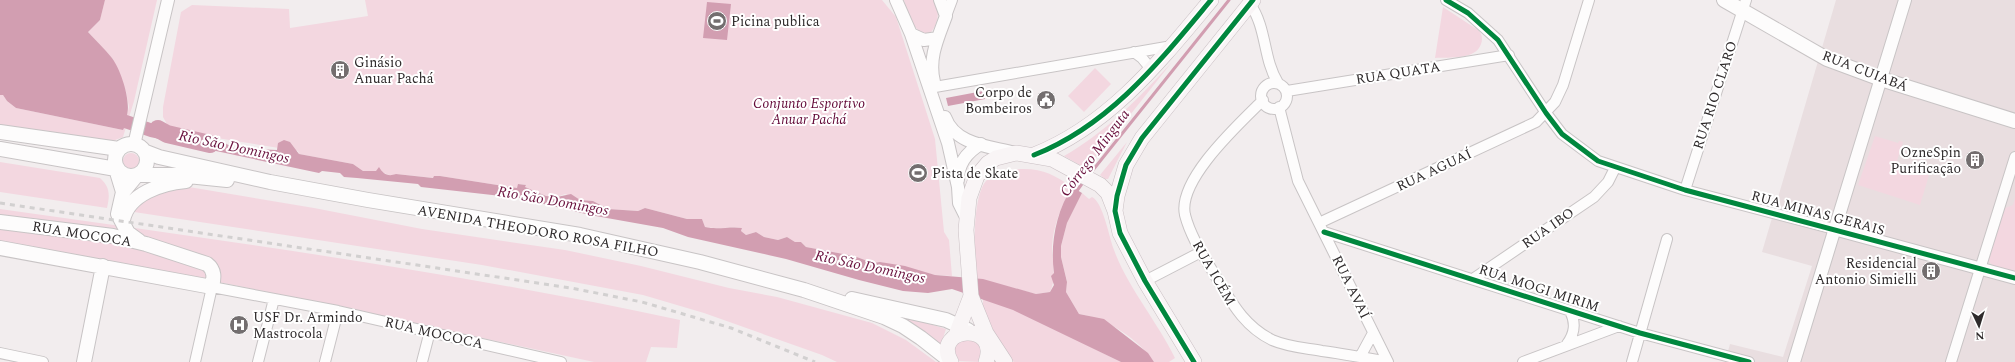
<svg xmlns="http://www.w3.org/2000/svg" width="2015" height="362" font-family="Spectral,serif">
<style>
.built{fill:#e9dee0}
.green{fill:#f3d7e0}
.water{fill:#d29eb1}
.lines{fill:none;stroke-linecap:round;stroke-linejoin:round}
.stream{stroke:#d29eb1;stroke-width:3}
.river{stroke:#d29eb1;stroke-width:18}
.minor-casing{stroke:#c8c4c5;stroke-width:12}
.tertiary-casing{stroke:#c8c4c5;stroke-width:14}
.secondary-casing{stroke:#c8c4c5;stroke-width:16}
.primary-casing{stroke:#c9bfc3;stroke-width:16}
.minor{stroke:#fdfcfc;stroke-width:10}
.tertiary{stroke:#fdfcfc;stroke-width:12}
.secondary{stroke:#fdfcfc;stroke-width:14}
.primary{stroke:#f9f5f6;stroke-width:15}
.rail{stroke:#d2d0d0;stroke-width:3;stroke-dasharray:5 5;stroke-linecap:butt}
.cycleway-casing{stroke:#fff;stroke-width:8}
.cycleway{stroke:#00873e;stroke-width:5}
.labels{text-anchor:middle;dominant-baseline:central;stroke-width:4;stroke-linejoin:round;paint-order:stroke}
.poi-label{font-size:14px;fill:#2e2a2b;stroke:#fff;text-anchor:start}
.street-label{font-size:14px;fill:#2e2a2b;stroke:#fff}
.park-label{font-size:14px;font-style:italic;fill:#620837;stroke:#fff}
.water-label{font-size:15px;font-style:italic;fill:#6a123e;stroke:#fff}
</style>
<rect width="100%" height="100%" fill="#f2edee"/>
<path class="built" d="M1836 0H2015V362H1725L1730 344 1783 357 1812 266 1762 252Z"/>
<path class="green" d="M105 0H157L134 101 123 137 110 142 0 125V95H3L7 101 16 108 123 130 129 107 126 92 113 59 88 32 100 20Z
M365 0H882L896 17 935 139 944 232 949 240 952 276 935 275 880 262 873 263 854 256 806 247 801 242H795L787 237 778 240 764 237 756 232 746 235 741 231 742 228C729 226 718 230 705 227L702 219H687L645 208 638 211 608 209 593 201 580 200 565 194 557 197 546 196 525 187 526 185 519 184 517 188 440 176 434 178 396 174 391 176 382 172 363 171 353 164 299 154 298 151 198 135 168 126 163 117V107L181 12 192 5 289 9 290 28 368 16Z
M904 0H936C940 13 938 27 927 36 913 30 907 15 904 0Z
M1443 7 1478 30C1482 34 1483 39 1481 44 1476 60 1449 57 1435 58Z
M1172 62 1088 168H1085L1064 156C1106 132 1139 98 1172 62Z
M1095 68 1111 84 1084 112 1068 96Z
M1875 136 1898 143 1899 141 1903 142 1896 164 1929 175 1920 205 1858 185Z
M1127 142 1108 179H1105L1100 175Z
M123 161a8 8 0 1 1 16 0a8 8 0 1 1-16 0Z
M0 162 100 178C110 187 110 195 107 208L0 192Z
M1020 169C1042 168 1055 175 1072 187 1062 203 1053 227 1052 246 1052 262 1057 277 1050 292L1036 294 975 278C975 256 971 193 988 179 997 171 1010 170 1020 169Z
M189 187 314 208 422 229 565 250 641 266 729 288 777 297 872 323 906 340 936 362H837L822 355 704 313 643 295 482 265 134 212 137 203 162 193Z
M1082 193 1089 199 1092 197C1103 202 1109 237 1114 250 1128 288 1157 321 1175 358L1169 362H1154C1138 339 1107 318 1079 314L1066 292 1067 281 1061 257V246L1067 223Z
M2015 197V272L1994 266 1988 261 2005 208 2013 205Z
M0 209C227 241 456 272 680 320L677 348 651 347 646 362H594L234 285 0 241Z
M983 298C1031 314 1076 340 1121 362H1014L1000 350 983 310Z
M890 312 946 329 940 347Z
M962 338 981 343 980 362 957 361 954 349Z"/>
<path class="water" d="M0 0H105L100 20 88 32C96 41 105 49 112 58 121 70 131 101 127 115L154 124 182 138 221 141 234 148 277 150 278 143 284 140 290 142 299 154 353 164 363 171H376L379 167C383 174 388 177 396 174L433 178 434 176H440L517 188 518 184 526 185 525 187 546 196 557 197 571 194 580 200 593 201 608 209 638 211 645 208 687 219H702L705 227C718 230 730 226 742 228L741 231 746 235 756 232 764 237 778 240 787 237 795 242H801L806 247 854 256 873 263 880 262 905 266 935 275 983 279 1036 294 1050 292 1054 285 1051 276 1054 273C1050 244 1056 212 1072 187L1082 193 1067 223 1061 246V257L1067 282 1066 292 1079 314 1104 319 1148 353 1154 362H1121L1013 310 952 289 928 293 903 291 859 280 786 259 688 237 663 228 590 215 519 198 421 187 418 184 357 178 344 177 340 173 322 171 319 173 150 137 124 128 123 130 16 108 7 101 3 95H0Z
M707 2 731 4 727 40 703 38Z
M983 91 985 99 948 106 946 98Z"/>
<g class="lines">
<path class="stream" d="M1089 175 1229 0
M1076 192 1084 181"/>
<path class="river" d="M158 129 167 134 210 144"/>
<g class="minor-casing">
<path id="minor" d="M1446 0 1468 13 1498 40 1546 113 1562 134 1598 161 1685 190 1834 229
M1250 4C1267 28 1263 59 1278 83
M946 16 952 0
M1134 52 1142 58 1151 69
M1261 96a13 13 0 1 1 26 0a13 13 0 1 1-26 0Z
M935 87 1172 46
M1287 91 1509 55
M1263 100C1239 124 1177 180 1185 215 1191 238 1205 258 1216 277 1232 303 1244 326 1272 340 1288 347 1305 348 1322 351 1344 354 1366 358 1388 362
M1279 107 1298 181 1388 362
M1685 190 1746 0
M1319 223 1536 122 1555 102 1563 85 1589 0
M1324 232 1640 333 1749 362
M1473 279 1594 197 1608 182 1615 168
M1145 281 1201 252
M1567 344C1575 333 1576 323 1570 311
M0 353 43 362
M1360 357 1373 333
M195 362 212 287 338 311 561 362
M258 362 274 299
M325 362 338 311
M422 362 430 331
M1523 362 1619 326
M1632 362 1667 239
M1951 362 2015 157"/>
</g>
<g class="tertiary-casing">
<path id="tertiary" d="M896 0 911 34 948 143 958 187 959 203 967 219
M911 34 924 40 938 38
M934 82C928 58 938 38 946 16L940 0
M945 117C955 145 989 146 1015 153
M134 145 168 0
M958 180C958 164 967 152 981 144
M1834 229 2015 278
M1794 362 1905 0"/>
</g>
<g class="secondary-casing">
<path id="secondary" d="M1724 0 1827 59 1881 79 2015 121
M0 132 119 149
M115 160a16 16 0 1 1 32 0a16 16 0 1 1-32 0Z
M0 149 116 169 123 192
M146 152 159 157 270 182 368 200 580 235 700 262 804 290 884 317 903 326 921 338 949 360
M123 220C128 194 162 183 186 181
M0 222 113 236 146 244 207 264C215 270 214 278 212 287L0 248
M139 241 128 233 118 214 123 192 137 175H178L227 180
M852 299 946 320 968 330
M84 362 103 266"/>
</g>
<g class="primary-casing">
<path id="primary" d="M1034 155C1110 125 1160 61 1211 0
M971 296 986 333 1005 362
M956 335 971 296 966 230 969 198 977 176 988 163 996 158 1016 153 1052 159 1100 185 1108 193 1115 211
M951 362C931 326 1001 321 986 362
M1194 362 1145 281 1120 233 1115 211 1117 196 1126 165 1142 138 1253 0"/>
</g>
<use href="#minor" class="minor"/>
<use href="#tertiary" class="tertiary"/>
<use href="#secondary" class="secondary"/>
<use href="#primary" class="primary"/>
<path class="rail" d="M0 203 571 288 642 302 731 328 815 362"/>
<g class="cycleway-casing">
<path id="cycleway" d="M1446 0 1468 13 1498 40 1546 113 1562 134 1598 161 1685 190 2015 278
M1034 155C1110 125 1160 61 1211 0
M1324 232 1640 333 1749 362
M1194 362 1145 281 1120 233 1115 211 1117 196 1126 165 1142 138 1253 0"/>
</g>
<use href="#cycleway" class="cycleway"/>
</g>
<defs>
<g id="stadium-disc" transform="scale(1)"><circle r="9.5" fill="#736e6f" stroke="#fff"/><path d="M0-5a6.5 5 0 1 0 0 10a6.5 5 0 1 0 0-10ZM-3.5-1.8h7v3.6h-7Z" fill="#fff"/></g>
<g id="building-disc" transform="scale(1)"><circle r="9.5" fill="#736e6f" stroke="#fff"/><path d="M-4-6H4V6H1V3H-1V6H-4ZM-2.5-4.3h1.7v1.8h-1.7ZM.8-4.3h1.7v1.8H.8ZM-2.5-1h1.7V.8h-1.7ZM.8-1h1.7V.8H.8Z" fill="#fff"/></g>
<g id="civic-disc" transform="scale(1)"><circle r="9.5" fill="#736e6f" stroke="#fff"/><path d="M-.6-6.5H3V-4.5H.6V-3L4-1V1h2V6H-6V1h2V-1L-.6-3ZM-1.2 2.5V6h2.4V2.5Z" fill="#fff"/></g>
<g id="hospital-disc" transform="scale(1)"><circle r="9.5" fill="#736e6f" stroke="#fff"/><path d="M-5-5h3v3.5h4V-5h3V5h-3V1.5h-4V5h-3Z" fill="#fff"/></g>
</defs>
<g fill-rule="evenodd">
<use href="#stadium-disc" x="717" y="21"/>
<use href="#building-disc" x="340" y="70"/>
<use href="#civic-disc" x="1046" y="100"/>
<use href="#building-disc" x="1975" y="160"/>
<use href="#stadium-disc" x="918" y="173"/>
<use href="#building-disc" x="1931" y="271"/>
<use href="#hospital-disc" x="239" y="325"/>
</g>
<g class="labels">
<g class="poi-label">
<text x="731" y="21">Picina publica</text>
<text x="354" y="62">Ginásio<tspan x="354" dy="16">Anuar Pachá</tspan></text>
<text x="1032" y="92" text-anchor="end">Corpo de<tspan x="1032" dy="16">Bombeiros</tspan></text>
<text x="1961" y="152" text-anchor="end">OzneSpin<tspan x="1961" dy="16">Purificação</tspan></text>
<text x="932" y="173">Pista de Skate</text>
<text x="1917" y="263" text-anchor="end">Residencial<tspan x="1917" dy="16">Antonio Simielli</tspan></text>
<text x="253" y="317">USF Dr. Armindo<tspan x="253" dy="16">Mastrocola</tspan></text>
</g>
<g class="street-label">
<text transform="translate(1865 71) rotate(21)">RUA CUIABÁ</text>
<text transform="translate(1398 73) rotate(-9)">RUA QUATA</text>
<text transform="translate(1715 95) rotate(-72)">RUA RIO CLARO</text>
<text transform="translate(1434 170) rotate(-25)">RUA AGUAÍ</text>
<text transform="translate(1818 213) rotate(15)">RUA MINAS GERAIS</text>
<text transform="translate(1548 228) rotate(-35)">RUA IBO</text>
<text transform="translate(538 231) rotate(10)">AVENIDA THEODORO ROSA FILHO</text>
<text transform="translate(82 234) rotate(9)">RUA MOCOCA</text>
<text transform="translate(1214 273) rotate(60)">RUA ICÉM</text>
<text transform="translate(1351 287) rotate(64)">RUA AVAÍ</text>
<text transform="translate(1539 288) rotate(18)">RUA MOGI MIRIM</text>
<text transform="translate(434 333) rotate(13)">RUA MOCOCA</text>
</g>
<g class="park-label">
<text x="809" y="103">Conjunto Esportivo<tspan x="809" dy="16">Anuar Pachá</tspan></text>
</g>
<g class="water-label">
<text transform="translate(234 147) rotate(12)">Rio São Domingos</text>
<text transform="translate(1095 153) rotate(-53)">Córrego Minguta</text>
<text transform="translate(553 201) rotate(10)">Rio São Domingos</text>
<text transform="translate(870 267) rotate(12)">Rio São Domingos</text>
</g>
</g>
<g transform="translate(1979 326) rotate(176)" stroke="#ffffff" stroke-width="3" paint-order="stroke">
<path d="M0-3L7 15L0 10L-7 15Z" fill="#2e2a2b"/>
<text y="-6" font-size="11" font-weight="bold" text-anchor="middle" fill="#2e2a2b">N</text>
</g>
</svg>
